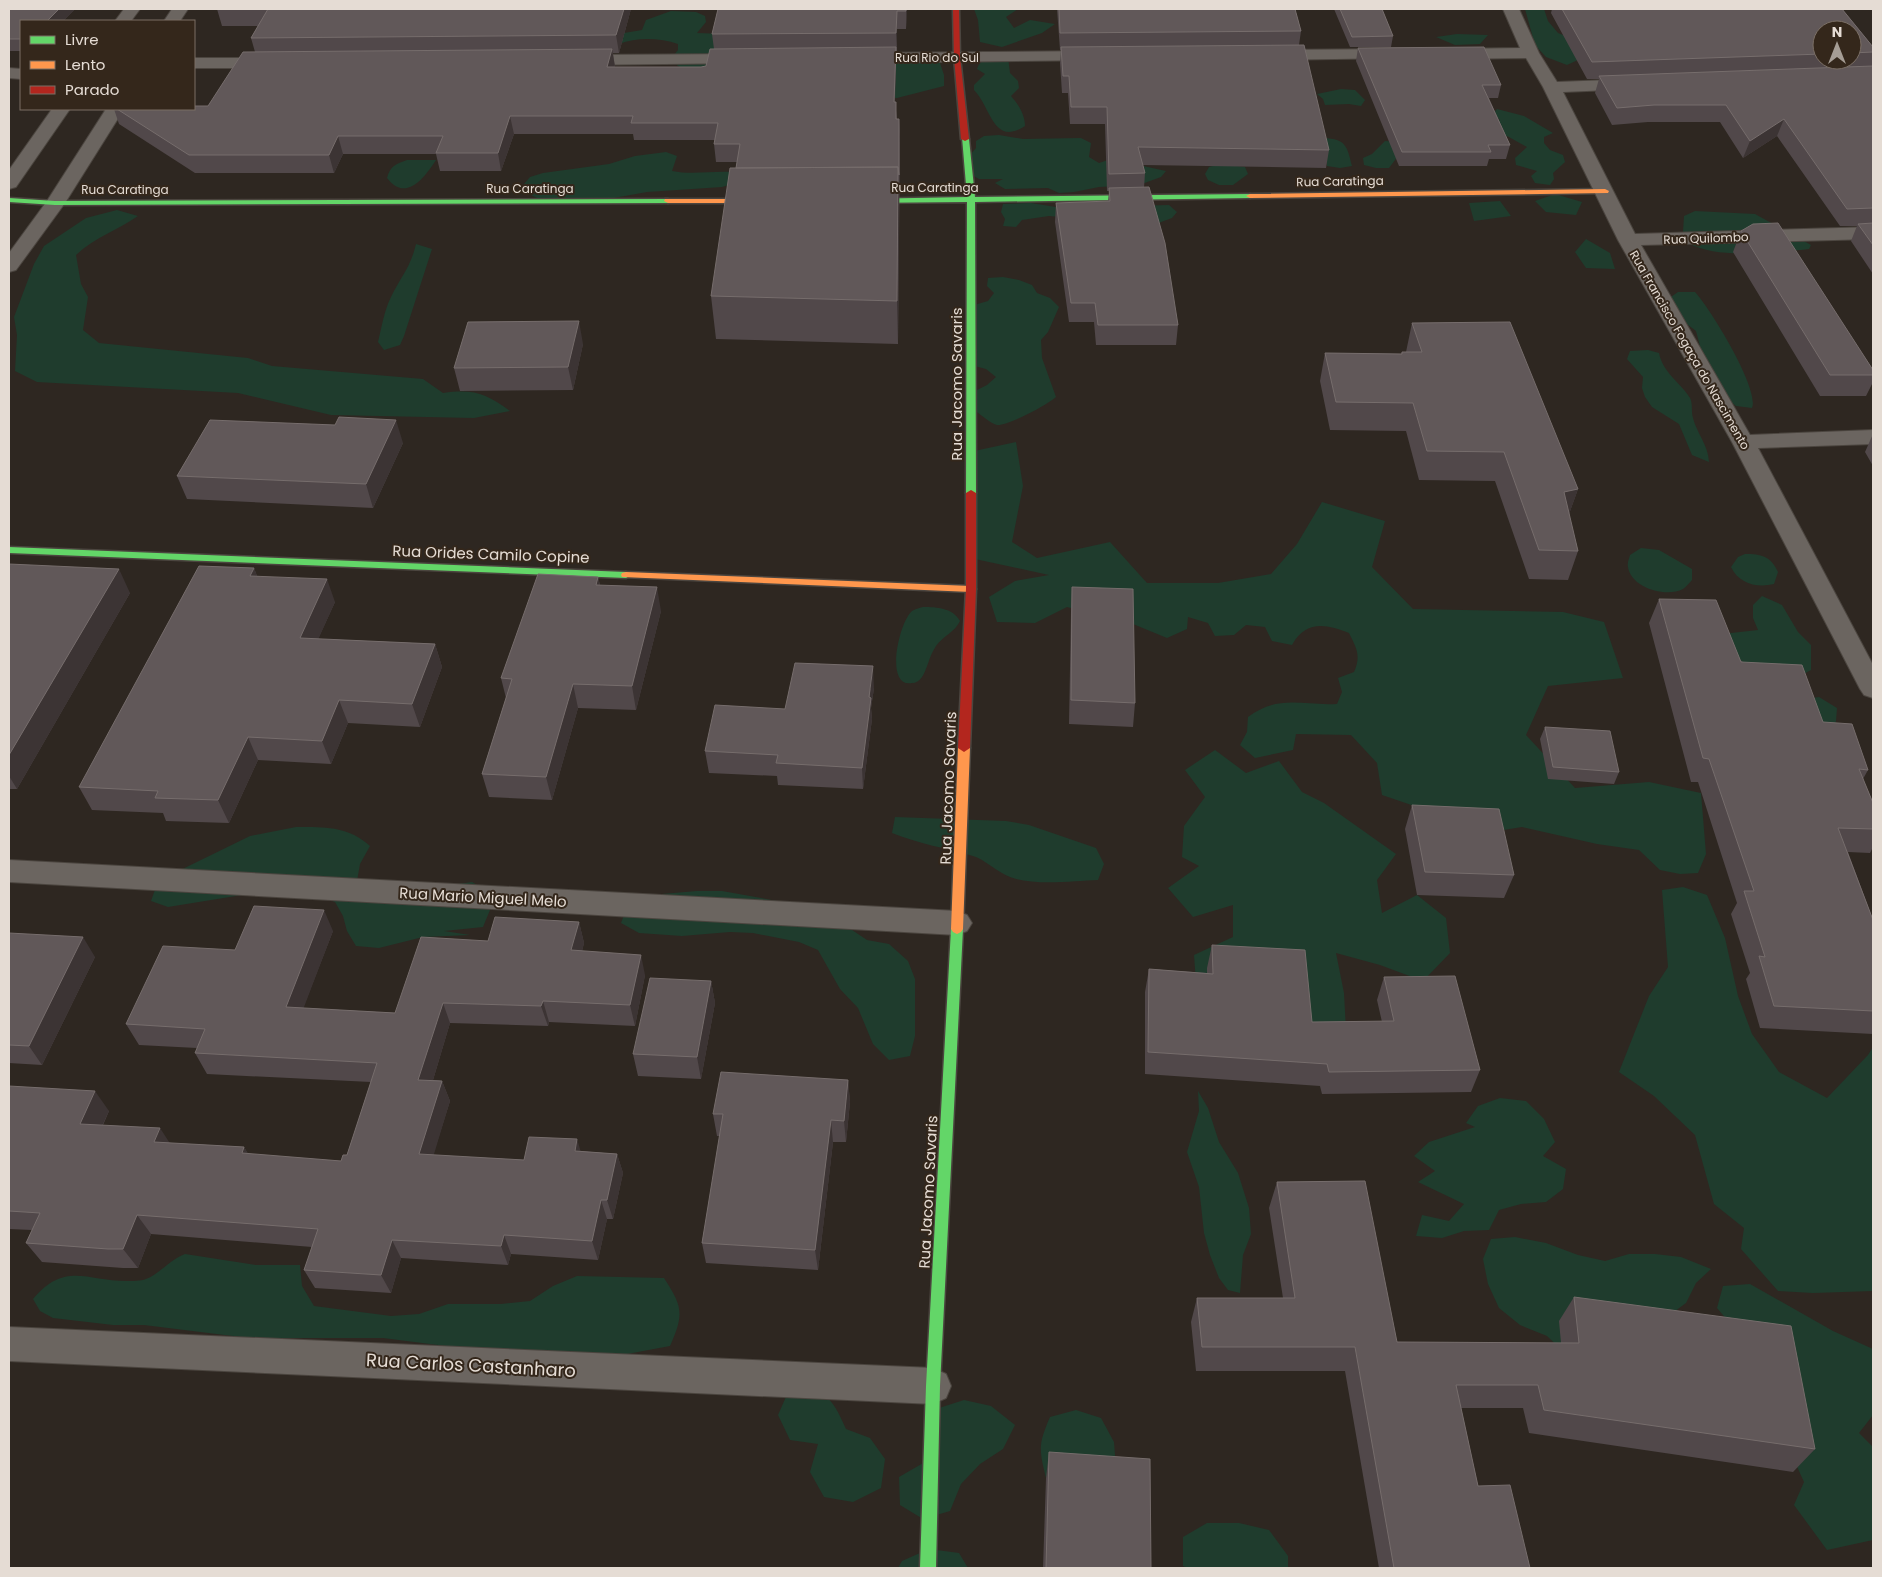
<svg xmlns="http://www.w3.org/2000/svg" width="1882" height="1577" font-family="Poppins,sans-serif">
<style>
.green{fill:#1f3c2d}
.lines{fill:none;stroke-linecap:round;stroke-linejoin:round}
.street-casing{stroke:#4b453f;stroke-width:2}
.fast-casing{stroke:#4b453f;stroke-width:3}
.slow-casing{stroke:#4b453f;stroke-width:3}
.jam-casing{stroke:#4b453f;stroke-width:3}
.street{fill:#6b6560;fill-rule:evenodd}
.fast{fill:#63d668;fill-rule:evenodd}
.slow{fill:#ff974d;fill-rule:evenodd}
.jam{fill:#b3261e;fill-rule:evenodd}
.wall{fill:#51484a;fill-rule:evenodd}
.shaded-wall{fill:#3c3434}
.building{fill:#615859;stroke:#766d6c}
.labels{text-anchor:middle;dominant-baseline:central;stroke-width:4;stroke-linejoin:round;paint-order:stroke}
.far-street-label{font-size:12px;fill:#e5dcd4;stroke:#34271b}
.street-label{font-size:15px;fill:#e5dcd4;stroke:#34271b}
.near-street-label{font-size:18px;fill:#e5dcd4;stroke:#34271b}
</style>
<rect width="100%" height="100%" fill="#2e2721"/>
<path class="green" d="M974 9H1018L1006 17 1014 28 1030 20 1055 24 1042 33 1002 47 980 42 978 20Z
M1525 9H1544L1548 21 1558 33 1568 37 1580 59 1567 65 1546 57 1535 45Z
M671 11 696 12 705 16 706 22 697 33 725 34 760 60 686 71 672 62 673 56 678 50V44C660 38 637 37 619 44L618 34 642 30 646 20Z
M1457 34 1488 35 1480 44 1455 45 1436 37Z
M1008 57 1010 73 1018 81 1019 88 1011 96C1019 105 1025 115 1025 126 993 147 991 107 974 90V85L985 74 977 69C982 55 995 58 1008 57Z
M863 60H915L940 63 944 75V86L897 98 867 97Z
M1341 89 1355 90 1365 100 1361 106 1349 104 1325 105 1323 99 1317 94Z
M1497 109 1524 116 1553 133 1544 137V143L1550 150 1563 155 1565 162 1553 173 1554 179 1550 185 1535 183 1531 176 1537 171 1516 165 1515 158 1527 147 1507 136 1494 135 1492 125 1500 120 1493 114Z
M999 135 1023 139 1081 138 1091 143 1089 157 1099 163 1111 159 1166 171 1161 177 1139 185 1099 187 1074 192 1059 193 1048 188 1005 189 995 183 1003 179H979L970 174V155L976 148V141L984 136Z
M1324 138C1346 139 1347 146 1352 166L1340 168 1327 166Z
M1385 141 1398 142V156L1389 168H1376L1364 165 1363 158 1372 154Z
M666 152 677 156 672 171C691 175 711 171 731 172L736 183 722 187 647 192 597 201 537 198 525 192 524 184 530 177 543 173 609 164 635 156Z
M407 160H436C425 177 406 203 387 178 390 166 396 164 407 160Z
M1220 164 1245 167 1248 174 1233 185H1219L1208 180 1205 174 1209 167Z
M1555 194 1582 202 1576 215 1546 212 1535 201Z
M1500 201 1511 216 1474 221 1469 203Z
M1031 203 1062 208 1169 205 1177 212 1172 218 1153 225 1049 216 1022 220 1016 227 1003 226 1005 219 1001 212 1003 204Z
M117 210 138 216C116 231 95 237 76 255L81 284 88 297 83 330 99 343 248 358 272 366 423 379 443 393C474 389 485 393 510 411L474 418 331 415 238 393 37 382 15 371 17 335 14 317 34 264 44 246 86 218Z
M1695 211 1755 214 1811 245 1809 249 1801 250C1766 251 1720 260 1688 243L1683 232 1684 216Z
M1586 239 1610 253 1615 269 1586 268 1575 252Z
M416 244 432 249 404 336 400 345 384 350 378 342C382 326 384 311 391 297 401 276 410 269 416 244Z
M1003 277 1019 280 1032 285 1037 293 1050 298 1059 307 1048 332 1041 340 1042 358 1056 397C1047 405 1008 426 997 425 990 423 980 414 974 410L975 391 987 385 996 377 986 369 971 365 974 305 988 301 994 293 987 286 988 278Z
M1678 292H1695C1710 308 1760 389 1752 408L1736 406 1730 401 1701 350 1696 331 1679 318 1668 299Z
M1648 350 1659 353C1663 373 1680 382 1690 398 1693 404 1691 411 1693 418 1697 434 1708 444 1709 462L1692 455 1679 424 1652 407 1645 397 1642 388 1643 377 1627 359 1630 351Z
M1016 442 1023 486 1012 542 1037 558 1110 542 1147 583H1218L1271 574 1297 544 1322 502 1385 521 1372 567 1413 609 1563 612 1604 622 1623 678 1548 686 1526 735 1575 788 1649 782 1701 793 1706 854 1698 873 1680 874 1660 870 1639 850 1597 844 1522 827 1491 832 1382 795 1377 763 1351 735 1296 734 1293 750 1255 758 1240 745 1247 732 1248 717C1279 694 1302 706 1337 704L1342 692 1338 678 1354 672C1361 656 1357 649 1349 633 1326 624 1306 620 1292 645L1272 641 1265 627 1246 625 1234 635 1215 636 1208 623 1188 617 1187 629 1167 638 1133 624 1067 607 1035 623 997 622 989 597 1015 581 1049 575 975 559 965 453Z
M1641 548 1659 550 1692 569V580C1689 583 1686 587 1683 589 1666 598 1631 588 1628 567 1627 563 1629 559 1630 555Z
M1745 554C1761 554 1771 556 1778 572L1774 584C1757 588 1739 584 1731 567L1738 557Z
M1762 596 1782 605 1798 632 1811 645V670L1798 677 1767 684 1709 642 1722 634 1758 630 1753 618V605Z
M923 607C937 607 953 608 960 621 955 632 943 636 936 646 929 656 927 670 922 677 919 681 916 683 912 683 884 688 899 622 912 611 915 609 919 608 923 607Z
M1819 697 1837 708 1836 721 1831 734 1800 700Z
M1215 750 1246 773 1279 761 1302 792 1324 803 1396 854 1377 880 1382 913 1417 895 1446 918 1450 953 1423 981 1380 965 1336 953 1344 993 1346 1030 1303 1028 1197 996 1194 955 1233 937V905L1193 917 1168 888 1199 866 1182 857 1184 826 1205 797 1185 770Z
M895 817 1006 821 1029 825 1096 848 1104 864 1098 880C1073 881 1033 886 1010 877 997 872 984 859 973 856 946 848 919 844 892 833Z
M296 827C324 827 348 826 370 846L360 864 357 881 444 886 472 882 491 893 490 910 483 927 444 931 470 935 423 937 379 948 356 946 347 931 343 916 335 902 316 895H242L168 907 151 901 158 881 250 836Z
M1683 887 1707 895 1725 938 1738 996 1752 1034 1779 1072 1827 1098 1868 1055 1873 1047V1291L1813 1293 1778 1291 1741 1249 1744 1228 1714 1204 1695 1135 1654 1096 1619 1072 1649 996 1668 967 1662 890Z
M697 891H722L794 904 849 928 867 940 889 944 908 961 915 979V1036L910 1056 889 1060 873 1044 858 1008 840 989 818 950 799 942 753 933 730 932 682 936 639 933 621 923 628 904 650 895Z
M1198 1091 1208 1108 1219 1142 1238 1173 1249 1208 1251 1234 1243 1255 1240 1293 1228 1290 1219 1278 1210 1255 1204 1233 1199 1187 1187 1152 1199 1111Z
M1500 1098 1526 1101 1544 1119 1555 1142 1543 1156 1566 1169 1563 1189 1546 1202 1521 1204 1499 1210 1489 1230 1464 1231 1442 1238 1416 1236 1422 1215 1449 1221 1464 1204 1418 1182 1435 1171 1414 1156 1429 1142 1475 1127 1466 1123 1478 1106Z
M1515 1237 1546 1243 1578 1255 1605 1261 1629 1254H1655L1681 1257 1711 1269 1696 1283 1686 1303 1667 1317 1568 1356 1547 1336 1520 1325 1499 1308 1488 1284 1483 1259 1491 1239Z
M185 1254 256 1265H300L302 1286 314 1306 391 1316 419 1314 448 1304H501L530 1301 553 1286 577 1276 664 1278C683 1307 684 1314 670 1346L611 1357 485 1351 383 1338H249L144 1325H113L53 1318 40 1311 33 1299C65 1261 87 1281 126 1281 132 1281 141 1281 146 1279 161 1273 169 1260 185 1254Z
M1750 1284 1833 1331 1873 1349V1415L1859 1433 1873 1447V1540L1827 1550 1794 1505 1804 1482 1734 1328 1717 1308 1723 1286Z
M789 1390C826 1390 831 1395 846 1429L870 1438 885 1459 881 1488 853 1502 824 1497 810 1472 818 1444 790 1440 778 1415Z
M964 1400 991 1406 1015 1425 1003 1449 980 1464 961 1484 950 1511 923 1519 900 1505 899 1477 925 1462 939 1408Z
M1076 1410 1101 1418 1114 1442 1116 1469 1056 1474 1046 1478C1039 1449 1038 1445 1050 1417Z
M1207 1523H1239L1269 1530 1288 1556V1568H1188L1183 1566V1537Z
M929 1549 959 1553 968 1568H898L902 1561Z"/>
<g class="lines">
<g class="street-casing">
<path id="street" d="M124 9H140L131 21H115Z
M172 9H188L180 21H164Z
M1503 9H1519L1539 53 1557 82 1634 79 1640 80 1643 84 1640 88 1634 89 1563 92 1635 234 1873 227V239L1641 245 1750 435 1873 430V444L1758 448 1873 665V698L1864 695 1860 689 1732 442 1618 240 1543 87 1526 58 1450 59 1444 58 1442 54 1444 50 1450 49 1520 48Z
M1395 49 1401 50 1403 54 1401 58 1270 60 1264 59 1262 55 1264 51 1270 50Z
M1097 51 1103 52 1105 56 1103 60 858 63 852 62 850 58 852 54 858 53Z
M745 54 751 55 753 59 751 63 578 65 572 64 570 60 572 56 578 55Z
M194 58H272L278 59 280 63 278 67 272 68H194Z
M9 68 21 69V79L9 78Z
M52 109H70L16 187 9 189V170Z
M106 109H124L65 203 16 270 9 272V253L47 201Z
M9 860 957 911 967 915 972 923 967 931 957 935 9 882Z
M9 1327 933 1368 946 1374 951 1386 946 1398 933 1404 9 1361Z"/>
</g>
<g class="fast-casing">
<path id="fast" d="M962 137 969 139 975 197 1250 194 1254 196 1250 198 975 202 976 493 971 496 966 493 967 202 861 203 857 201 861 199 967 197Z
M9 198 55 201 668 199 672 201 668 203 55 205 9 202Z
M9 547 626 572 631 575 626 578 9 553Z
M957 924 961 926 963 929 940 1386 936 1568H920L926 1386 951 929 953 926Z"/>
</g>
<g class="slow-casing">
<path id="slow" d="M1605 189 1609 191 1608 193 1250 198 1246 196 1250 194Z
M665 199H763L767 201 763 203H668L664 201Z
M626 572 971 586 976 589 971 592 622 577 621 575 622 573Z
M964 744 970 748 963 929 961 932 957 934 953 932 951 929 958 748Z"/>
</g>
<g class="jam-casing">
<path id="jam" d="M953 9H959L960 57 969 139 965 141 961 139 954 57Z
M971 490 976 493V589L970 748 964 752 958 748 966 589V493Z"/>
</g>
<use href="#street" class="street"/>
<use href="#fast" class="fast"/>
<use href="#slow" class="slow"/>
<use href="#jam" class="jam"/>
</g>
<path class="wall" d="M9 9H75L63 21H21V51H9Z
M217 9H631L619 53H613L615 67H701L706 66 714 49 712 34 718 9H907L906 29H897V51H896L895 102 897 119H899L900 136 898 344 716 339 711 296 737 162H716L714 144 715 140H634L633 134H514L501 171H440L436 154H343L334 173H195L119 124 114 109H194L208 106 255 52 251 38 258 26H222Z
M1057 9H1295L1301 31 1299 45 1329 150 1326 168 1143 165 1145 173 1144 188 1178 325 1176 345H1096L1094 322H1069L1055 222 1056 203 1108 202 1109 191H1107L1105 124H1070L1068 93H1062L1060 63 1061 50H1060Z
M1334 9H1382L1393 36 1391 47H1350Z
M1552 9H1842L1873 47V63L1872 67 1873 66V274L1851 241 1857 226H1840L1777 136 1743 158 1720 122H1648L1612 125 1595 93 1599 79H1587L1551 13ZM1822 30H1852V60H1822Z
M1358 48 1501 85 1498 98H1489L1510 145 1506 159H1489L1487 166H1399L1356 61Z
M1741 231 1873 370V382L1866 396H1820L1733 252Z
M1412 323 1578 489 1569 514 1578 551 1568 580 1529 579 1495 481 1419 480 1406 431 1330 430 1320 381 1325 353 1401 354 1402 352H1406Z
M583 344 573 390 460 391 454 368Z
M335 425 403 443 373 508 187 499 177 476Z
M1873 434V466L1865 452Z
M9 562 10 564 130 593 17 789H9Z
M254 568 257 576 335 602 318 639 435 644 442 667 420 727 348 723 331 764 258 760 229 823 166 821 163 813 92 810 79 787Z
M598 577 600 585 661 611 636 710 578 708 552 800 489 797 482 774 506 698 501 678Z
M1072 587 1135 703 1133 727 1069 724 1071 611Z
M1659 599 1823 722 1868 770 1863 779 1873 803V847L1870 853 1848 852 1873 920V1034L1760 1028 1746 979 1750 973 1731 914 1737 903 1698 782H1691L1649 623Z
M874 688 871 708 872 719 863 789 778 785 777 776 709 773 705 751 785 709Z
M1545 727 1619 772 1614 784 1548 779 1540 739Z
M1412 805 1514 875 1504 898 1417 895 1405 829Z
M579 922 584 943 582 951 645 975 635 1026 549 1022 548 1026 450 1023 433 1080 442 1081 450 1101 433 1155 524 1160 580 1151 617 1154 623 1173 613 1219H607L598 1260 511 1254 508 1265 401 1258 391 1293 315 1288 304 1270 312 1247 151 1234 138 1268H123L42 1262 26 1243 32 1230 9 1229V1086L109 1111 103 1125 170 1143 244 1147 248 1154 341 1161 347 1155 371 1082 207 1074 195 1053 197 1048 139 1045 126 1024 235 950 333 931 303 1008 395 1013 488 941Z
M9 933 95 957 42 1065 9 1063Z
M1212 945 1312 1022H1382L1377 1000 1384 977 1480 1070 1471 1092 1322 1094 1320 1086 1145 1074V992L1149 969 1207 973V968Z
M711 981 715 1003 701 1079 638 1076 633 1054Z
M848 1080 850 1102 846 1142H833L818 1270 706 1263 702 1243 720 1136H717L713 1114Z
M1277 1182 1397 1342 1561 1343 1559 1321 1574 1297 1815 1449 1793 1472 1529 1433 1523 1408H1461L1478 1486 1530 1568H1379L1345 1371H1196L1191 1322 1197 1298H1283L1269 1208Z
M1049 1452 1151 1568H1043L1046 1478Z"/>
<path class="shaded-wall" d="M59 9H75L63 21H47Z
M624 9H631L619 53 616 35Z
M906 9H907L906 29Z
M897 11V51L896 33Z
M896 47V65L894 120V102Z
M612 49 615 67 610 85 607 67Z
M510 116 514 134 501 171 498 153Z
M899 119 900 136 899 193Z
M1784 119 1777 136 1743 158 1750 141Z
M338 136 343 154 334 173 329 155Z
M898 167 899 209 898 344 897 301Z
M579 321 583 344 573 390 568 367Z
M396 420 403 443 373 508 366 484Z
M1578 489 1568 517 1564 492Z
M254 568 263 592 250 576Z
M119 569 130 593 17 789 9 776V755Z
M598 577 603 600 596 585Z
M327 579 335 602 308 662 300 638Z
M657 587 661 611 636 710 632 686Z
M435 644 442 667 420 727 412 704Z
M873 666 874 688 871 708 872 719 863 789 862 768Z
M573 684 578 708 552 800 546 777Z
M339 700 348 723 331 764 322 741Z
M248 737 258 760 229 823 218 800Z
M324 910 333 931 296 1028 286 1007Z
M579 922 584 943 577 971 571 950Z
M83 937 95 957 42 1065 29 1046Z
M641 955 645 975 635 1026 630 1005Z
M711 981 715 1003 701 1079 697 1057Z
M543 1001 549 1022 548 1026 541 1006Z
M443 1003 450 1023 427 1100 418 1080Z
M848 1080 850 1102 846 1142 844 1121Z
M442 1081 450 1101 428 1174 419 1154Z
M95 1091 109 1111 94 1143 80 1124Z
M831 1120 833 1142 818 1270 815 1250Z
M160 1128 173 1148 154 1142Z
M577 1139 583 1159 575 1151Z
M244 1147 256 1167 242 1153Z
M617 1154 623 1173 613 1219 607 1200Z
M601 1200 607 1219 598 1260 592 1241Z
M137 1215 151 1234 138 1268 123 1249Z
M504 1235 511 1254 508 1265 501 1246Z
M392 1240 401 1258 391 1293 381 1275Z"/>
<path class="building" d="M9 9H59L47 21H21V39H9Z
M268 9H624L616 35 251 38Z
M718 9H906V11H897L896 33 712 34Z
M1059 9H1295L1301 31 1060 33Z
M1340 9H1382L1393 36 1352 37Z
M1562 9H1842L1873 47V52L1852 53V30H1822V54L1592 62Z
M1304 45 1329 150 1138 147 1145 173 1109 174 1107 107H1071L1069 76H1063L1061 47Z
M896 47 894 102H896V119H899V175L898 167 736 168 740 144H714L718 123H631L633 116H510L498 153H436L443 136H338L329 155H189L117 109H194V106H208L243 52 612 49 607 67H701L706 66 710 49Z
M1484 47 1501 85H1482L1510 145H1488L1491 152H1402L1358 48Z
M1873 66V208L1847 209 1784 119 1750 141 1726 105H1654L1617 108 1599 76Z
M898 167 897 301 711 296 730 168Z
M1149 187 1165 243 1178 325H1098L1095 303H1071L1056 203 1110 201 1109 188Z
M1778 223 1873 370V375H1830L1741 231 1753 224Z
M1873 223V245L1858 224Z
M579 321 568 367 454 368 468 322Z
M1510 322 1578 489 1564 492 1578 551 1539 550 1504 452 1427 451 1413 403 1336 402 1325 353 1402 354V352H1422L1412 323Z
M339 417 396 420 366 484 177 476 210 420 335 425Z
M9 564 119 569 9 755Z
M199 566 254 568 250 576 327 579 300 638 435 644 412 704 339 700 322 741 248 737 218 800 155 798 158 791 79 787Z
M538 574 598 577 596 585 657 587 632 686 573 684 546 777 482 774 512 679 501 678Z
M1072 587 1133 589 1135 703 1071 700Z
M1659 599 1716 600 1741 662 1802 665 1823 722 1852 724 1868 770 1859 769 1873 803V829L1838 828 1873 920V1011L1774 1006 1759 956 1765 957 1744 891H1754L1709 759 1703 758Z
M795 663 873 666 869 697 871 698 862 768 776 763 778 755 705 751 715 705 785 709Z
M1545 727 1610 731 1619 772 1553 767Z
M1412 805 1499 809 1514 875 1425 872Z
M254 906 324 910 286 1007 395 1013 421 937 488 941 495 917 579 922 571 950 641 955 630 1005 543 1001 541 1006 443 1003 418 1080 442 1081 419 1154 524 1160 529 1137 577 1139 575 1151 617 1154 607 1200H601L592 1241 504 1235 501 1246 392 1240 381 1275 304 1270 318 1229 137 1215 123 1249H108L26 1243 40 1213 9 1211V1086L95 1091 80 1124 160 1128 154 1142 244 1147 242 1153 341 1161 343 1155H347L377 1063 195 1053 205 1029 126 1024 163 946 235 950Z
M9 933 83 937 29 1046 9 1045Z
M1212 945 1305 950 1312 1022 1394 1021 1384 977 1455 976 1480 1070 1329 1072 1327 1064 1148 1052 1149 969 1213 974Z
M650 978 711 981 697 1057 633 1054Z
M721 1072 848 1080 844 1121 831 1120 815 1250 702 1243 723 1114H713Z
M1365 1181 1397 1342 1579 1343 1574 1297 1791 1326 1815 1449 1544 1410 1538 1385H1456L1478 1486 1510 1485 1530 1568H1394L1355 1347H1202L1197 1298H1295L1277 1182Z
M1049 1452 1150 1459 1151 1568H1046Z"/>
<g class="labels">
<g class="far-street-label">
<text x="937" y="57">Rua Rio do Sul</text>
<text transform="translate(1340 181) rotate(-1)">Rua Caratinga</text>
<text x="935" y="187">Rua Caratinga</text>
<text x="530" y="188">Rua Caratinga</text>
<text x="125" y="189">Rua Caratinga</text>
<text transform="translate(1706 238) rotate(-2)">Rua Quilombo</text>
<text transform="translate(1690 350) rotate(60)">Rua Francisco Fogaça do Nascimento</text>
</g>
<g class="street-label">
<text transform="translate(956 384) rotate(-90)">Rua Jacomo Savaris</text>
<text transform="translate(491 554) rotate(2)">Rua Orides Camilo Copine</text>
<text transform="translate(948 788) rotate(-88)">Rua Jacomo Savaris</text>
<text transform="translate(483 897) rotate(3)">Rua Mario Miguel Melo</text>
<text transform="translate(928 1192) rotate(-87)">Rua Jacomo Savaris</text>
</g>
<g class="near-street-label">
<text transform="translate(471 1365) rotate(3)">Rua Carlos Castanharo</text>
</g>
</g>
<rect width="1882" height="1577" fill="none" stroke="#e5dcd4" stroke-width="20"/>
<rect x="20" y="20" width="175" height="90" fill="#34271b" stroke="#7b6f65"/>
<rect x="30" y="36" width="25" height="8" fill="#63d668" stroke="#7b6f65"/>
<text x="65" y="45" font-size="15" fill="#e5dcd4">Livre</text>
<rect x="30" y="61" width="25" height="8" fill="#ff974d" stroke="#7b6f65"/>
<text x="65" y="70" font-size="15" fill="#e5dcd4">Lento</text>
<rect x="30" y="86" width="25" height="8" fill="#b3261e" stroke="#7b6f65"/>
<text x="65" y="95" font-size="15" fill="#e5dcd4">Parado</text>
<g transform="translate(1837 45)"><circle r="24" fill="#34271b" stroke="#7b6f65"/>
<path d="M0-4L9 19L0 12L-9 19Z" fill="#a59d95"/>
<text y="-8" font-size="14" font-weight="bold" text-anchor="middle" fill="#e5dcd4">N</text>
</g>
</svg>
